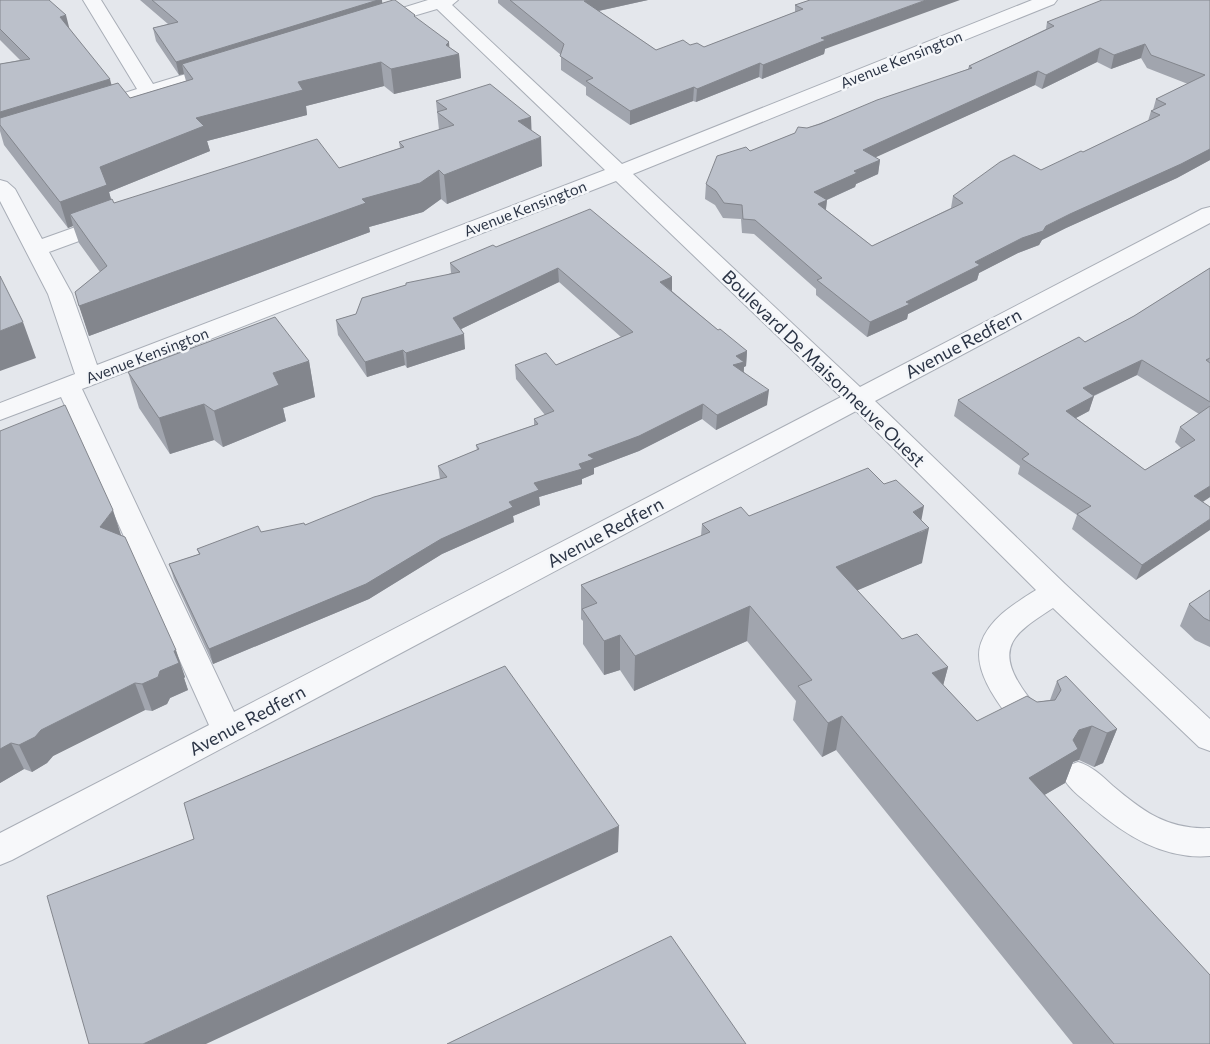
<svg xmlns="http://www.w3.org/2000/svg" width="1210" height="1044" font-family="Commissioner,sans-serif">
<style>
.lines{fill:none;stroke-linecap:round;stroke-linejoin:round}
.minor-casing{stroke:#a9aeb7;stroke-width:2}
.minor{fill:#f7f8fa;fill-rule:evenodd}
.wall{fill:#a1a5ae;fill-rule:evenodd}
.shaded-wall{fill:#83868d}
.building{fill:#bbc0ca;stroke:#83868d;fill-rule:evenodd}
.labels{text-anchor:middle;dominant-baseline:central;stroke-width:5;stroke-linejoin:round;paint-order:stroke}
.far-street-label{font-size:15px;fill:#2b3445;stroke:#f4f6f9}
.street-label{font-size:18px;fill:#2b3445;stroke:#f4f6f9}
</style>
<rect width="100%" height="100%" fill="#e4e7ec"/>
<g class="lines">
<g class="minor-casing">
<path id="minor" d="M83 0H101L153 84 222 63 229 65 231 69 229 73 101 113 94 115 87 113 84 109 87 105 137 89Z
M428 0H458L452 5 622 164 1032 0H1057L1054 4 633 174 860 387 1202 209 1210 207V223L875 401 1065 584 1210 719V751L1199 747 1053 608C1018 631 993 645 1022 688 1030 700 1040 710 1047 723L1042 732C1035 734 1027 737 1020 732 1016 729 1013 723 1011 720 996 701 972 668 981 643 990 618 1014 604 1036 590L856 411 12 860 0 865V833L209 725 61 397 0 420V403L75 374 48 294 0 201V180L7 182 15 189 42 239 112 214 120 216 123 221 120 226 49 252 72 294 97 365 605 170 437 9 376 27 370 26 367 22 370 18ZM616 181 841 397 234 712 82 389Z
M1078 762C1092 766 1102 776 1113 786 1144 812 1168 830 1210 828V856C1164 860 1124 835 1090 805 1079 796 1068 788 1062 775L1067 766Z"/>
</g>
<use href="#minor" class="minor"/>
</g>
<path class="wall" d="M0 0 69 28 112 85 130 98 186 81 184 74 179 75 156 41 153 28 168 24 140 0H382V3L415 15V18L449 42V47L459 54 461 78 394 94 384 86 306 106 307 115 207 141 210 151 109 192 111 199 114 203 339 168 400 148 399 142 439 130 436 101 531 117V130L542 166 447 204 441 199 423 212 369 227 370 232 89 336 75 292 100 272 79 243 73 226 68 228 4 145 0 131V64L20 60 0 40Z
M498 0H648L599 11 656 50 690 45 704 47 795 12V5L810 0 825 49 824 54 762 79 759 77 696 102 693 101 630 125 586 95V87L561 70V55L498 3Z
M1210 0V160L1177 178 1066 228 1042 240 1039 245 1018 253 979 273 977 280 908 314 907 319 867 337 816 295V289L754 234 742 233 741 219 723 218 715 205 705 199 706 184 750 151 807 128 968 69 969 66 1046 29 1047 22ZM1141 58 1147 68 1188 84 1156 99 1153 110 1151 111 1148 121 1083 152 1041 170 953 196 951 208 872 246 826 210 827 200 855 187 856 184 878 174 880 160 875 157 1035 85 1042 89 1097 62 1111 69Z
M496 247 672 277V291L718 330 747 351 746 366 744 367V372L767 405 716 430 702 419 639 451 594 468V474L582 479V484L539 497 540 505 513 516 514 522 442 554 369 599 213 664 174 579 169 564 199 554 197 549 261 532 305 525 440 479 438 466 477 450 476 445 534 425V419L545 415 516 379 515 365H556L621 337 559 282 461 329 465 349 407 368 405 365 367 377 338 335 336 320 356 314 451 273 450 263Z
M1210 268V497L1203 502 1136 580 1072 529 1077 515 1018 474 1020 466 954 416 958 400 1085 342 1134 316ZM1137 375 1199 414 1180 427 1175 442 1181 448 1145 470 1076 418 1089 411 1094 396Z
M309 361 315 397 283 408 286 421 223 447 214 440 170 454 139 408 128 372Z
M0 431 122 536 185 677 184 678 188 690 170 698 167 704 152 711 145 710 53 756 47 763 32 772 24 769 0 783Z
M884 484 921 520 922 563 857 590 902 639 948 667 943 685 977 721 1037 702 1050 700 1057 681 1117 729 1103 763 1094 767 1079 760 1073 762 1065 783 1044 795 1210 1044H1073L836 750 822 757 793 720 796 701 747 641 634 691 620 670 604 675 583 644V621L581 619V585L701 536 702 524 749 516Z
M1210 590V647L1195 640 1180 626 1189 604Z"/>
<path class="shaded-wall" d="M378 0H382L383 12 182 64 184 74 179 75 176 62Z
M589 0H648L584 14V1Z
M926 0H960L825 49 824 54 762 79 763 65 821 38Z
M66 15 70 31 60 17Z
M449 42 450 56 459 54 461 78 394 94 391 69 446 45Z
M1145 44 1141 58 1111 69 1114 55Z
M1100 48 1097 62 1042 89 1046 75Z
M381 62 384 86 306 106 307 115 207 141 210 151 109 192 114 211 70 214 73 226 68 228 60 202 100 167 196 118 298 82Z
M760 63 759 77 696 102 697 89Z
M1038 71 1035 85 861 164 863 150Z
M110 79 114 95 0 125V112Z
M694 87 693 101 630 125V111Z
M531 117 532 141 541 137 542 166 447 204 444 175 518 121Z
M1210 149V160L1177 178 1066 228 1042 240 1039 245 1018 253 979 273 977 280 908 314 907 319 867 337 870 322 906 302 975 262 1070 214Z
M880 160 878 174 856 184 855 187 813 206 814 192 854 171Z
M439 170 441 199 423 212 369 227 370 232 89 336 79 306Z
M827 200 825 215 818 204Z
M558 268 559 282 455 332 453 318Z
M672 277V291L660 282Z
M23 322 36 358 0 371V331Z
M464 334 465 349 407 368 406 353Z
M403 350 405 365 367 377 365 362Z
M747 351 746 366 744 367 743 377 733 365 736 356Z
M1142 360 1137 375 1078 403 1083 388Z
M309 361 315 397 283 408 286 421 223 447 214 411 273 373Z
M769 390 767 405 716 430 717 415Z
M1094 396 1089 411 1061 426 1066 411Z
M204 404 214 440 170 454 159 418Z
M703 404 702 419 639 451 594 468V474L582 479V484L539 497 540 505 513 516 514 522 442 554 369 599 213 664 209 649 441 539 509 502 534 483 579 464 588 455Z
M1210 486V497L1188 511 1194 496Z
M924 506 919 533 929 528 922 563 830 602 836 567 913 512Z
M113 510 122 538 100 527Z
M1210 519V530L1136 580 1142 565Z
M750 606 747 641 634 691 635 656Z
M620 635V670L604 675V641Z
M176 650 185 677 184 678 188 690 170 698 167 704 152 711 142 684 174 651Z
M948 667 939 701 932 673Z
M135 683 145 710 53 756 47 763 32 772 19 745 41 730Z
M842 716 836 750 822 757 828 723Z
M1092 726 1079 760 1073 762 1065 783 1017 811 1029 778 1073 740 1079 730Z
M1117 729 1103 763 1094 767 1107 733Z
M11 743 24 769 0 783V749Z
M619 826 618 852 206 1044H143Z"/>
<path class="building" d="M0 0H49L66 15 60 17 110 79 0 112V64L30 59 0 29Z
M152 0H378L176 62 153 28 178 22Z
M393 0H395L415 15 414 16 449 42 446 45 459 54 391 69 381 62 298 82 303 90 196 118 204 126 100 167 107 185 60 202 0 125V118L118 83 130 98 193 79 182 64Z
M510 0H589L584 1 656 50 683 40 690 45 697 43 704 47 803 9 795 5 810 0H926L821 38 826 40 763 65 760 63 697 89 694 87 630 111 586 81 593 78 560 56 564 44Z
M1102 0H1210V149L1181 164 1070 214 1046 226 1043 231 1022 238 975 262 980 265 906 302 910 304 870 322 817 280 822 278 755 220 743 219 742 205 724 203 716 191 706 184 717 156 746 147 750 151 795 133 798 127 807 128 820 124 877 100 972 68 969 66 1054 26 1047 22ZM1145 44 1151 55 1205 75 1156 99 1166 104 1151 111 1160 115 1083 152 1081 151 1041 170 1014 155 1000 162 953 196 963 203 872 246 818 204 827 200 814 192 857 173 854 171 880 160 863 150 1038 71 1046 75 1100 48 1114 55Z
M490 84 531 117 518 121 541 137 444 175 439 170 420 183 362 199 366 203 79 306 75 292 107 266 70 214 112 199 114 203 317 139 339 168 404 147 399 142 454 125 437 112 447 109 436 101Z
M590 209 672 277 660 282 718 330 720 329 747 351 736 356 744 362 733 365 769 390 717 415 703 404 639 436 588 455 594 459 579 464 582 469 534 483 539 490 509 502 513 507 441 539 366 584 209 649 169 564 200 554 197 549 258 526 261 532 304 523 305 525 374 497 447 477 438 466 479 449 476 445 538 424 534 419 554 411 515 365 546 353 556 365 633 332 558 268 453 318 464 334 406 353 403 350 365 362 336 320 356 314 362 298 406 285V283L460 272 450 263 493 245 496 247Z
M1210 268V358L1206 360 1210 363V402L1142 360 1083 388 1094 396 1066 411 1145 470 1195 440 1180 427 1210 406V486L1194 496 1210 507V519L1142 565 1077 514 1091 506 1022 459 1029 454 958 400 1079 337 1085 342 1134 316Z
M0 276 23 322 0 331Z
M275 317 309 361 273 373 279 385 214 411 204 404 159 418 128 372Z
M65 405 113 510 100 527 125 537 176 650 174 651 179 663 160 671 158 677 142 684 135 683 41 730 35 737 19 745 11 743 0 749V431Z
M868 468 884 484 896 480 924 506 913 512 929 528 836 567 902 639 917 634 948 667 932 673 977 721 1027 696 1037 702 1055 700 1061 690 1057 681 1066 676 1117 729 1107 733 1092 726 1079 730 1073 740 1078 749 1029 778 1210 975V1044H1114L842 716 828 723 798 686 812 680 750 606 635 656 620 635 604 641 582 609 597 603 581 585 710 532 702 524 741 507 749 516Z
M1210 590V621L1204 618 1189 604Z
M505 666 619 826 143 1044H89L47 896 194 839 184 803Z
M671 936 746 1044H447Z"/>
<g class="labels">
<g class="far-street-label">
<text transform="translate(901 59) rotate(-22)">Avenue Kensington</text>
<text transform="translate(525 208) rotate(-21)">Avenue Kensington</text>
<text transform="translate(147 355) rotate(-21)">Avenue Kensington</text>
</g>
<g class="street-label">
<text transform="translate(963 343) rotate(-28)">Avenue Redfern</text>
<text transform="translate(824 368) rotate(44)">Boulevard De Maisonneuve Ouest</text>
<text transform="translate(605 532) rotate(-28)">Avenue Redfern</text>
<text transform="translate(247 720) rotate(-28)">Avenue Redfern</text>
</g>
</g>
</svg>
